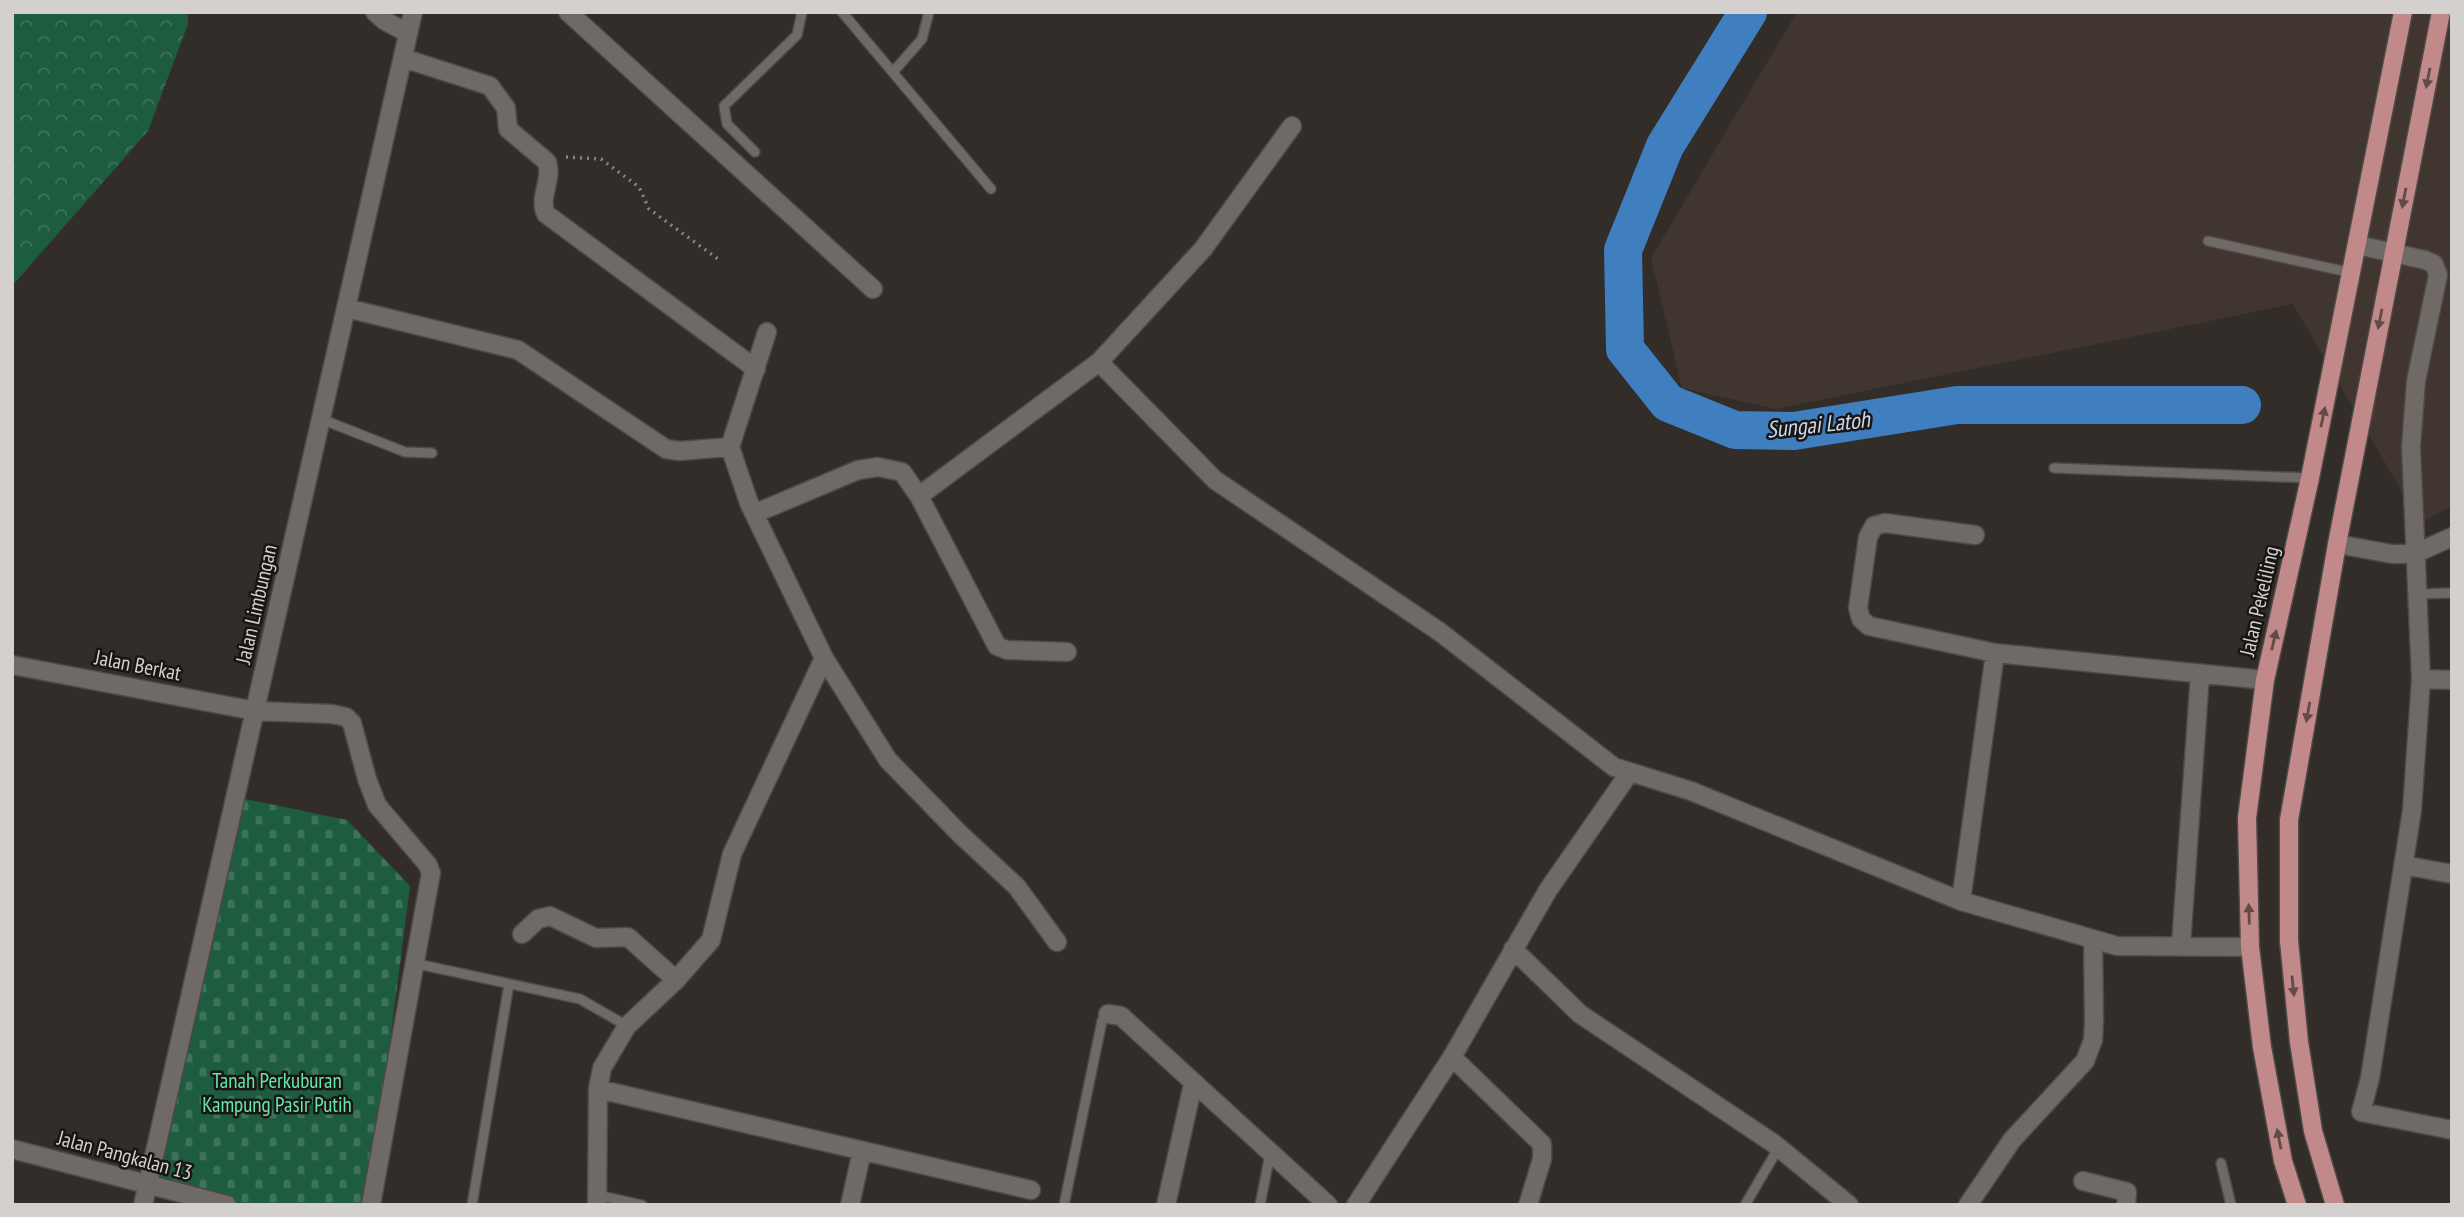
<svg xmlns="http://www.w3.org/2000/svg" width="2464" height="1217" font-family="'PT Sans Narrow',sans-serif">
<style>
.built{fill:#40362f}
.forest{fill:url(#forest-crowns)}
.cemetery{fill:url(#cemetery-stones)}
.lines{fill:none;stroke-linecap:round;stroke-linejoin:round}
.river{stroke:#3f7fc0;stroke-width:38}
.service-casing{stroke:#4d4947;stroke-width:12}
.minor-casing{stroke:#4d4947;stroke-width:21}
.tertiary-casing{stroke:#4d4947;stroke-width:21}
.primary-casing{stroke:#4d4947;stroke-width:21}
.path{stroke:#8a8582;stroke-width:3.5;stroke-dasharray:2 5;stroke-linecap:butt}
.service{stroke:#6f6a66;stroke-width:9}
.minor{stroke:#6f6a66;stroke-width:18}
.tertiary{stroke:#6f6a66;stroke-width:18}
.primary{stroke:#c18989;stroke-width:18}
.oneway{fill:#644949}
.labels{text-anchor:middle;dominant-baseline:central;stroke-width:5;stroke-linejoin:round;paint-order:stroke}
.street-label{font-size:21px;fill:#d4d0ce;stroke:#181514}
.park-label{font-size:21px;fill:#64e8a8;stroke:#181514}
.water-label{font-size:23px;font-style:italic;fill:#cadaec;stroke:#181514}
</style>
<defs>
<pattern id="forest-crowns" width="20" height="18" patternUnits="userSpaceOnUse" patternTransform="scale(1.75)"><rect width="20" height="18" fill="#1e5c3f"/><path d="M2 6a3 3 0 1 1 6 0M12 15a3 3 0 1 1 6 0" fill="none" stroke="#3e725a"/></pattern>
<pattern id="cemetery-stones" width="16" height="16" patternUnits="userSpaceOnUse" patternTransform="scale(1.75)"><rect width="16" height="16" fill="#1e5c3f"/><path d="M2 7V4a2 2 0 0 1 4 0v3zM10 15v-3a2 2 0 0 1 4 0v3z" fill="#3e725a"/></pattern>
</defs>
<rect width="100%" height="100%" fill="#322d29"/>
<path class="built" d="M1797 12H2452V506L2420 523 2293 304 1776 409 1682 388 1651 258Z"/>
<path class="forest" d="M12 12H188V24L148 131 12 286Z"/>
<path class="cemetery" d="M236 797 347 820 410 886 369 1205H227L148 1184Z"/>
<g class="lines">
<path class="river" d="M1748 12 1665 146 1623 250 1625 349 1668 403 1735 430 1794 431 1957 405H2242"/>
<g class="service-casing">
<path id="service" d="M842 12 991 189
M893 72 922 39 929 12
M755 152 727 124 724 106 797 35 802 12
M2208 241 2352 273
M321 419 405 452 432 453
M2054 468 2310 478
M2417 594 2452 593
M413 963 580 999 627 1026
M2221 1163 2231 1205
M597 1195 642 1205
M472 1205 509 984
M1064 1205 1102 1021 1108 1014
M1260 1205 1270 1154
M1745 1205 1779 1147"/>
</g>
<g class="minor-casing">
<path id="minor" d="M375 12 385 21 408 33
M568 12 873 289
M403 58 490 86 506 108 508 129 547 162C553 180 538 197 546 214L756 369
M2358 245 2425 260 2434 264 2438 275 2416 381 2411 447 2421 679 2412 810 2370 1078 2361 1112 2452 1130
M346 308 518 350 666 449 679 451 730 447
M767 332 730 447 749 503 824 658 888 760 960 834 1017 887 1057 942
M1099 362 1215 480 1440 632 1614 767 1691 791 1961 901 2117 946 2250 947
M919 496 997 646 1007 650 1067 652
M756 513 858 470 878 467 902 472 919 496 1099 362 1203 249 1292 126
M1975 535 1885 523 1874 526 1868 537 1858 608 1861 619 1869 626 1995 653 2265 680
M2337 544 2392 554H2414L2452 537
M12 665 255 711 332 714 346 717 352 723 367 779 377 805 428 865 431 873 371 1205
M2421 679 2452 680
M2403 865 2452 874
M1961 901 1995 653
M522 934 538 919 550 916 596 938 628 937 676 980
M2181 945 2200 674
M1513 949 1580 1014 1773 1143 1849 1205
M1108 1014 1121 1016 1328 1205
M1452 1057 1542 1144V1159L1528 1205
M598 1089 1031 1190
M2083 1181 2127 1192 2126 1205
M143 1205 413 12
M597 1205 598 1089 602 1068 627 1026 676 980 711 940 732 854 824 658
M850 1205 862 1151
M1166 1205 1193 1084
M1356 1205 1452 1057 1548 890 1630 772
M1968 1205 2012 1140 2085 1061 2093 1040 2094 1021 2093 939"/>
</g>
<g class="tertiary-casing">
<path id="tertiary" d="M12 1149 227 1205"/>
</g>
<g class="primary-casing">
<path id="primary" d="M2297 1205 2283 1161 2262 1047 2250 947 2247 818 2265 680 2310 478 2403 12
M2335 1205 2313 1131 2299 1042 2289 941V820L2337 544 2441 12"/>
</g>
<path class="path" d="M566 157 601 159 639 187 649 209 718 259"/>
<use href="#service" class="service"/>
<use href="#minor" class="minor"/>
<use href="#tertiary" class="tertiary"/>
<use href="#primary" class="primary"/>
</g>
<defs><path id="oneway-solid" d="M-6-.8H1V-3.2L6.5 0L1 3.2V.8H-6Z" transform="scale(1.75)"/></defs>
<g class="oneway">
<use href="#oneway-solid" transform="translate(2428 78) rotate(101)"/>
<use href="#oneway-solid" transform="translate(2404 198) rotate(101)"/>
<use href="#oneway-solid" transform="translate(2380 319) rotate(101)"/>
<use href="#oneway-solid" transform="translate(2323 417) rotate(-78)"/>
<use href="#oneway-solid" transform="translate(2274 640) rotate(-77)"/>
<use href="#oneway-solid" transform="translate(2308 712) rotate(100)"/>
<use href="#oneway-solid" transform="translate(2249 914) rotate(-92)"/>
<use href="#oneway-solid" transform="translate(2293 986) rotate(84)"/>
<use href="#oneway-solid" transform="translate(2279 1139) rotate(-101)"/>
</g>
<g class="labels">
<g class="street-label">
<text transform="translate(2259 601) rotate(-77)">Jalan Pekeliling</text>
<text transform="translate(256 604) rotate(-77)">Jalan Limbungan</text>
<text transform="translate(138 665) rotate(11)">Jalan Berkat</text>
<text transform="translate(125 1155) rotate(15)">Jalan Pangkalan 13</text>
</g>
<g class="park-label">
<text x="277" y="1080">Tanah Perkuburan<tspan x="277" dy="24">Kampung Pasir Putih</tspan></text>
</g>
<g class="water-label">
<text transform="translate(1818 424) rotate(-6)">Sungai Latoh</text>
</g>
</g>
<rect width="2464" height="1217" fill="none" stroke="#d4d0ce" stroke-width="28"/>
</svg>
